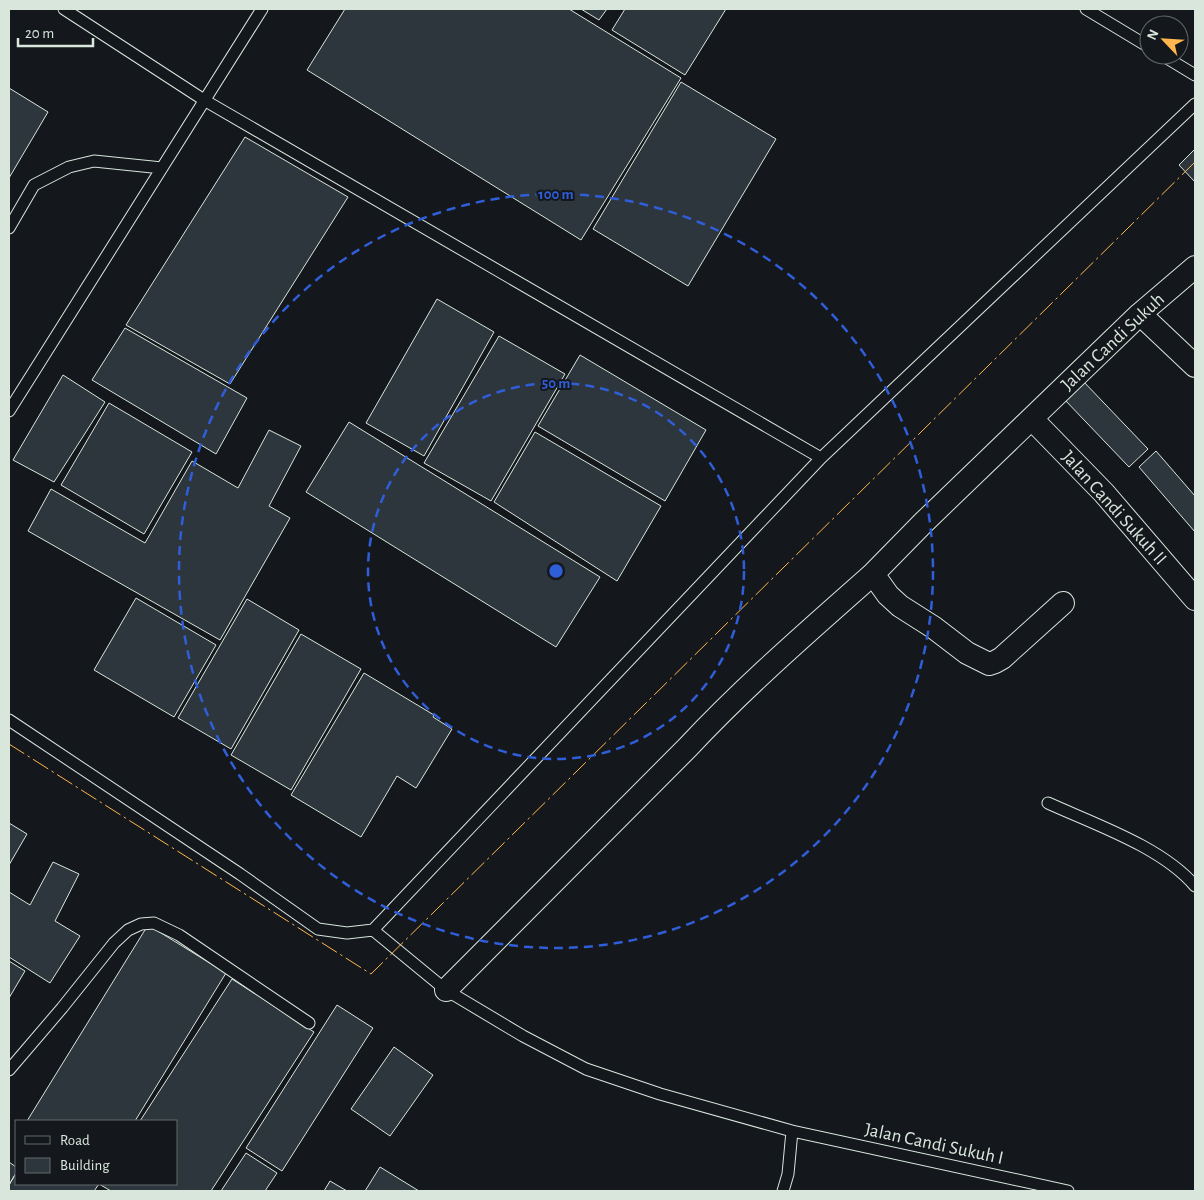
<svg xmlns="http://www.w3.org/2000/svg" width="1204" height="1200" font-family="'Alegreya Sans',sans-serif">
<style>
.building{fill:#2c363c;stroke:#d8e6dc}
.lines{fill:none;stroke-linecap:round;stroke-linejoin:round}
.service-casing{stroke:#d8e6dc;stroke-width:13}
.minor-casing{stroke:#d8e6dc;stroke-width:24}
.service{stroke:#14181c;stroke-width:11}
.minor{stroke:#14181c;stroke-width:22}
.power{stroke:#ffb74d;stroke-width:1;stroke-dasharray:18 4 2.5 4;stroke-linecap:butt}
.ring{fill:none;stroke:#305dd8;stroke-width:2.5;stroke-dasharray:9 6}
.labels{text-anchor:middle;dominant-baseline:central;stroke-width:4;stroke-linejoin:round;paint-order:stroke}
.street-label{font-size:19px;fill:#d8e6dc;stroke:#14181c}
.centre{fill:#305dd8;stroke:#14181c;stroke-width:2.5}
.ring-label{font-size:15px;text-anchor:middle;font-weight:bold;fill:#305dd8;stroke:#14181c;stroke-width:4;stroke-linejoin:round;paint-order:stroke}
</style>
<rect width="100%" height="100%" fill="#14181c"/>
<path class="building" d="M345 9H569L681 78 581 240 307 70Z
M581 9H607L599 20Z
M625 9H726L685 75 612 30Z
M681 82 776 139 688 286 593 229Z
M9 88 48 112 9 178Z
M245 137 348 197 230 384 126 325Z
M1195 149V182L1179 165Z
M437 299 494 332 424 456 366 423Z
M125 328 247 398 216 454 92 380Z
M499 336 565 374 491 501 424 463Z
M580 355 706 430 665 501 538 426Z
M63 375 105 402 54 482 13 460Z
M1082 380 1148 449 1129 467 1064 399Z
M109 403 192 452 144 534 61 485Z
M349 422 600 577 556 647 306 492Z
M269 430 301 446 269 506 290 518 220 640 28 531 51 489 145 543 192 461 238 488Z
M535 432 661 506 617 581 494 502Z
M1156 451 1195 496V532L1139 467Z
M136 598 216 645 174 717 94 670Z
M247 599 299 630 231 749 178 718Z
M301 634 361 669 291 790 231 755Z
M364 673 434 715 433 717 452 729 416 788 397 776 361 837 291 795Z
M9 823 27 834 9 865Z
M53 862 79 874 55 921 80 936 50 983 9 957V892L30 905Z
M148 925 226 973 135 1121H27Z
M9 961 25 971 9 998Z
M232 979 314 1032 211 1191H111L99 1184H176V1121H140Z
M337 1005 373 1028 282 1171 246 1148Z
M394 1047 433 1075 390 1136 351 1109Z
M246 1153 277 1173 265 1191H221Z
M9 1162 16 1167V1173L9 1185Z
M380 1167 419 1191H365Z
M16 1173V1184H99L94 1191H9V1185Z
M330 1181 347 1191H324Z"/>
<g class="lines">
<g class="service-casing">
<path id="service" d="M1086 9 1149 47
M1162 55 1195 75
M9 228 34 185 69 167 94 161 162 168
M9 411 262 9
M821 458 1195 104
M9 720 240 874 318 929 347 933 373 930 821 458 204 100 64 9
M1048 803C1094 824 1162 847 1195 886
M373 930 446 990 523 1036 586 1069 660 1094 792 1131 788 1174 783 1191
M9 1070 62 1008 114 943 128 930 141 924 154 923 179 935 309 1023
M792 1131 1068 1191"/>
</g>
<g class="minor-casing">
<path id="minor" d="M1140 314 1195 366
M1032 419 1104 493 1195 599
M1063 603 1002 658 995 662 989 664 967 653 933 627 900 606 888 595 873 574 924 522 1140 314 1195 267
M446 990 688 747C746 685 810 630 873 574"/>
</g>
<use href="#service" class="service"/>
<use href="#minor" class="minor"/>
<path class="power" d="M9 744 371 974 1195 162"/>
</g>
<g class="ring">
<circle cx="556" cy="571" r="188"/>
<circle cx="556" cy="571" r="377"/>
</g>
<g class="labels">
<g class="street-label">
<text transform="translate(1113 342) rotate(-43)">Jalan Candi Sukuh</text>
<text transform="translate(1114 508) rotate(48)">Jalan Candi Sukuh II</text>
<text transform="translate(934 1144) rotate(12)">Jalan Candi Sukuh I</text>
</g>
</g>
<circle cx="556" cy="571" r="8" class="centre"/>
<g class="ring-label">
<text x="556" y="199">100 m</text>
<text x="556" y="388">50 m</text>
</g>
<rect width="1204" height="1200" fill="none" stroke="#d8e6dc" stroke-width="20"/>
<rect x="15" y="1120" width="162" height="65" fill="#14181c" stroke="#626a69"/>
<rect x="25" y="1136" width="25" height="8" fill="#14181c" stroke="#626a69"/>
<text x="60" y="1145" font-size="15" fill="#d8e6dc">Road</text>
<rect x="25" y="1158" width="25" height="15" fill="#2c363c" stroke="#626a69"/>
<text x="60" y="1170" font-size="15" fill="#d8e6dc">Building</text>
<g transform="translate(1164 40) rotate(295)"><circle r="24" fill="#14181c" stroke="#626a69"/>
<path d="M0-4L9 19L0 12L-9 19Z" fill="#ffb74d"/>
<text y="-8" font-size="14" font-weight="bold" text-anchor="middle" fill="#d8e6dc">N</text>
</g>
<path d="M18 38v8h75v-8" fill="none" stroke="#d8e6dc" stroke-width="2.5"/>
<text x="25" y="38" font-size="15" fill="#d8e6dc" stroke="#14181c" stroke-width="4" paint-order="stroke">20 m</text>
</svg>
